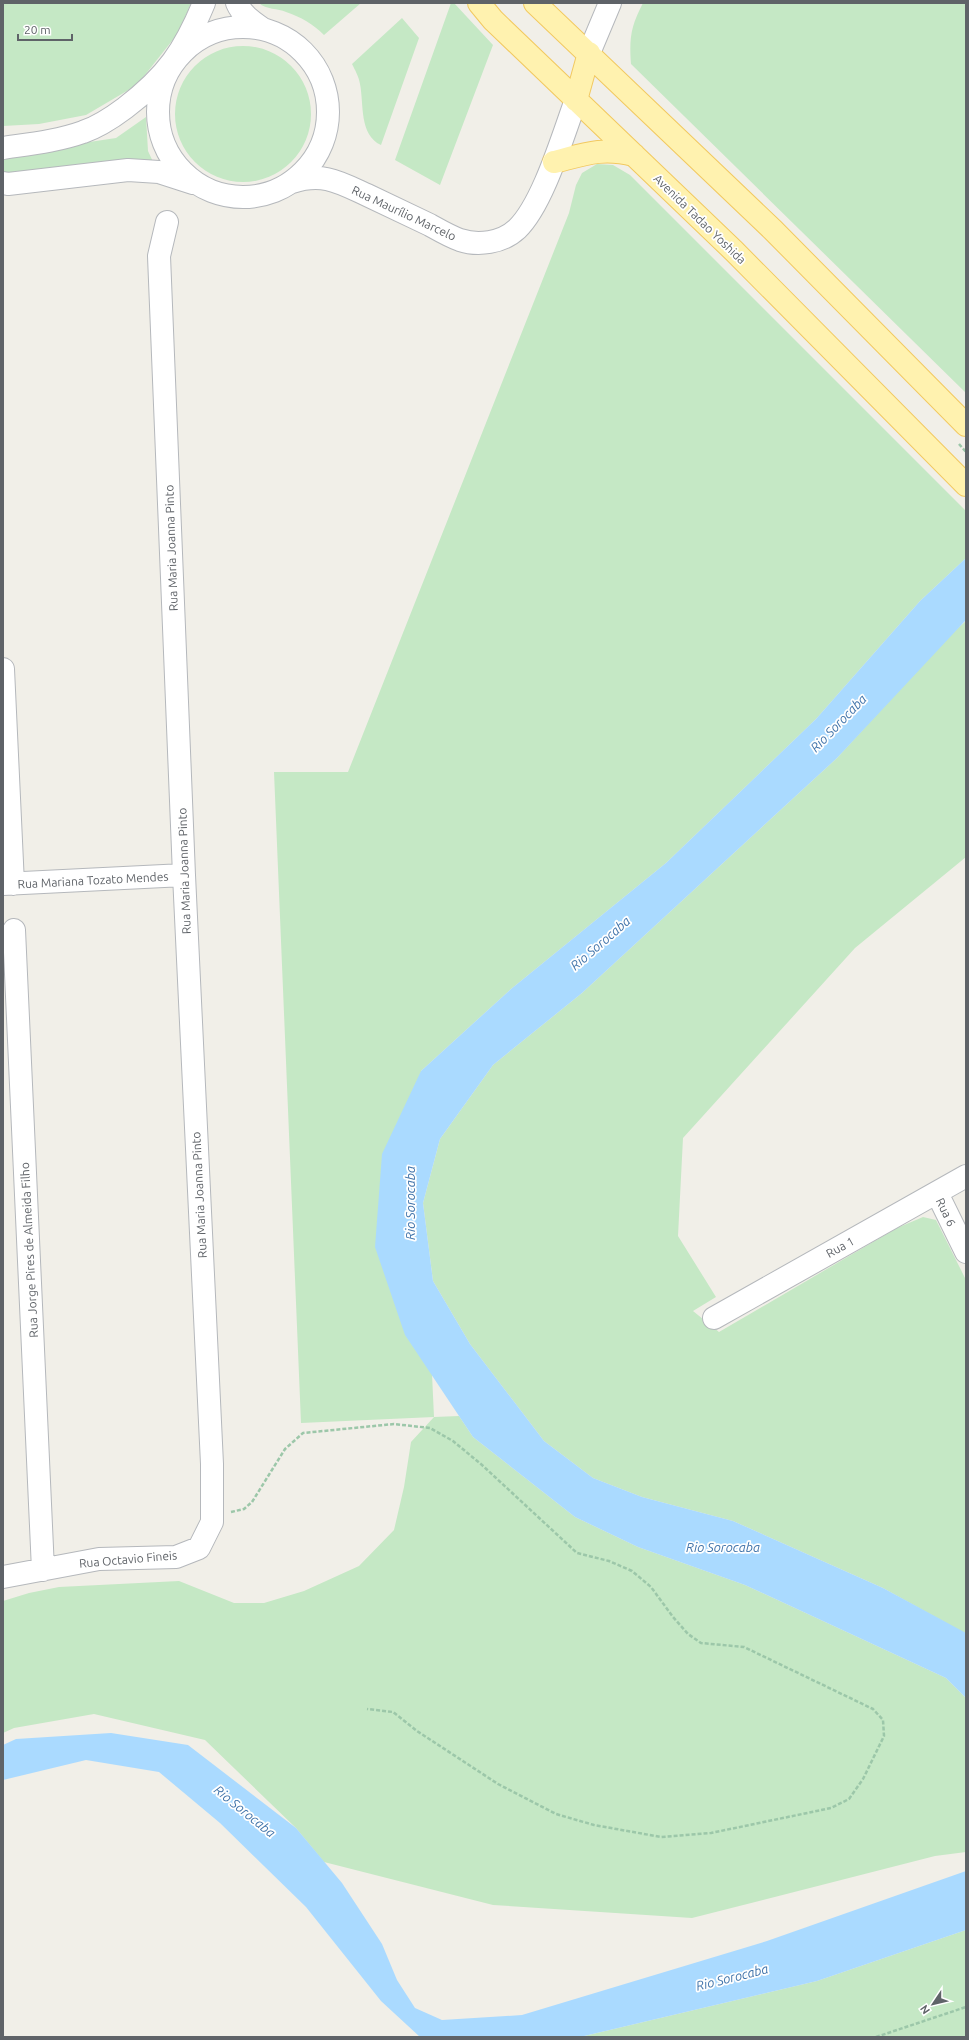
<svg xmlns="http://www.w3.org/2000/svg" width="969" height="2040" font-family="Ubuntu,sans-serif">
<style>
.green{fill:#c5e8c5}
.water{fill:#aadaff}
.lines{fill:none;stroke-linecap:round;stroke-linejoin:round}
.minor-casing{stroke:#b5b8bc;stroke-width:24}
.major-casing{stroke:#f2c960;stroke-width:24}
.path{stroke:#9cc7a9;stroke-width:2.5;stroke-dasharray:4 2;stroke-linecap:butt}
.minor{stroke:#fff;stroke-width:22}
.major{stroke:#fff2af;stroke-width:22}
.labels{text-anchor:middle;dominant-baseline:central;stroke-width:3.5;stroke-linejoin:round;paint-order:stroke}
.street-label{font-size:12px;fill:#5f6368;stroke:#fff}
.water-label{font-size:13px;font-style:italic;fill:#4174aa;stroke:#fff}
</style>
<rect width="100%" height="100%" fill="#f1efe8"/>
<path class="green" d="M3 3H191L179 32 137 85 86 115 39 124 3 126Z
M259 3H361L324 35C313 24 301 17 286 12 278 8 266 10 259 3Z
M451 3H454L493 45 440 185 395 160Z
M643 3H966V393L631 64C629 38 631 26 643 3Z
M402 18 419 38 381 145C359 135 364 104 360 84 359 77 355 70 352 64Z
M175 114a68 68 0 1 1 136 0a68 68 0 1 1-136 0Z
M146 117 148 151 155 166 3 176V155L116 138Z
M597 164 613 165 630 175 966 511V558L920 601 816 719 666 863 511 989 421 1071 405 1334 432 1374 434 1417 459 1416 473 1437 575 1517 638 1547 745 1585 946 1678 966 1698V1852L935 1856 692 1918 493 1905 324 1862 296 1828 205 1740 94 1714 14 1728 3 1733V1601L29 1593 59 1587 179 1581 234 1603H264L304 1591 359 1566 394 1530 404 1487 411 1442 434 1417 301 1423 274 772H348L569 213 576 185 582 173Z
M966 621V857L855 948 683 1138 678 1236 716 1297 693 1311 719 1332 897 1228 923 1217 936 1220 966 1280V1634L883 1588 733 1521 642 1497 593 1478 544 1441 470 1344 433 1281 423 1203 440 1139 493 1065 582 993 837 758 948 637Z
M966 1930V2037H580L817 1981Z"/>
<path class="water" d="M966 558V620L837 758 582 993 493 1065 440 1139 423 1203 433 1281 470 1344 544 1441 593 1478 642 1497 733 1521 883 1588 966 1633V1698L946 1678 745 1585 638 1547 575 1517 473 1437 405 1335 375 1247 382 1154 421 1071 511 989 666 863 816 719 920 601Z
M111 1733 188 1745 296 1828 342 1883 382 1944 397 1980 415 2008 442 2020 522 2015 767 1941 966 1871V1930L817 1981 580 2037H420L381 2001 306 1907 220 1823 159 1772 86 1760 3 1780V1745L16 1739Z"/>
<g class="lines">
<g class="minor-casing">
<path id="minor" d="M237 3C242 15 253 22 263 29
M158 112a85 85 0 1 1 170 0a85 85 0 1 1-170 0Z
M589 53 610 3
M3 148C30 144 58 141 83 132 98 127 113 117 125 108 167 76 184 51 204 3
M292 182C323 172 339 182 367 195 388 205 409 215 430 225 439 230 449 236 460 240 478 246 502 243 517 229 543 204 563 135 576 100
M3 183 8 184 128 170 159 172 193 183
M3 669 13 884
M3 884 184 875
M14 930 43 1570
M937 1193 966 1252
M714 1318 966 1176
M3 1577 99 1559 176 1557 199 1548 212 1522V1464L184 875 159 256 167 222"/>
</g>
<g class="major-casing">
<path id="major" d="M479 3 493 20 734 251 966 485
M535 3 773 230 966 425
M576 100 589 53
M554 162C585 154 602 147 634 155"/>
</g>
<path class="path" d="M959 444 966 452
M231 1512 244 1509 252 1502 285 1449 303 1433 394 1424 430 1428 453 1441 482 1465 577 1553 609 1561 632 1571 651 1587 673 1617 688 1634 701 1643 744 1647 873 1709 883 1720 884 1736 863 1779 849 1799 831 1808 711 1833 661 1837 594 1825 556 1814 498 1784 417 1731 393 1712 367 1709
M876 2037 966 2007"/>
<use href="#minor" class="minor"/>
<use href="#major" class="major"/>
</g>
<g class="labels">
<g class="street-label">
<text transform="translate(404 213) rotate(25)">Rua Maurílio Marcelo</text>
<text transform="translate(700 219) rotate(44)">Avenida Tadao Yoshida</text>
<text transform="translate(171 548) rotate(-92)">Rua Maria Joanna Pinto</text>
<text transform="translate(184 871) rotate(-92)">Rua Maria Joanna Pinto</text>
<text transform="translate(93 880) rotate(-3)">Rua Mariana Tozato Mendes</text>
<text transform="translate(199 1195) rotate(-93)">Rua Maria Joanna Pinto</text>
<text transform="translate(946 1212) rotate(64)">Rua 6</text>
<text transform="translate(840 1247) rotate(-29)">Rua 1</text>
<text transform="translate(29 1250) rotate(-93)">Rua Jorge Pires de Almeida Filho</text>
<text transform="translate(128 1559) rotate(-5)">Rua Octavio Fineis</text>
</g>
<g class="water-label">
<text transform="translate(838 723) rotate(-46)">Rio Sorocaba</text>
<text transform="translate(600 943) rotate(-41)">Rio Sorocaba</text>
<text transform="translate(410 1203) rotate(-90)">Rio Sorocaba</text>
<text x="723" y="1547">Rio Sorocaba</text>
<text transform="translate(245 1811) rotate(39)">Rio Sorocaba</text>
<text transform="translate(732 1977) rotate(-14)">Rio Sorocaba</text>
</g>
</g>
<rect width="969" height="2040" fill="none" stroke="#5f6368" stroke-width="8"/>
<g transform="translate(933 2004) rotate(235)" stroke="#ffffff" stroke-width="3" paint-order="stroke">
<path d="M0-3L7 15L0 10L-7 15Z" fill="#5f6368"/>
<text y="-6" font-size="11" font-weight="bold" text-anchor="middle" fill="#5f6368">N</text>
</g>
<path d="M18 34v6h54v-6" fill="none" stroke="#5f6368" stroke-width="2"/>
<text x="24" y="34" font-size="12" fill="#5f6368" stroke="#ffffff" stroke-width="3" paint-order="stroke">20 m</text>
</svg>
